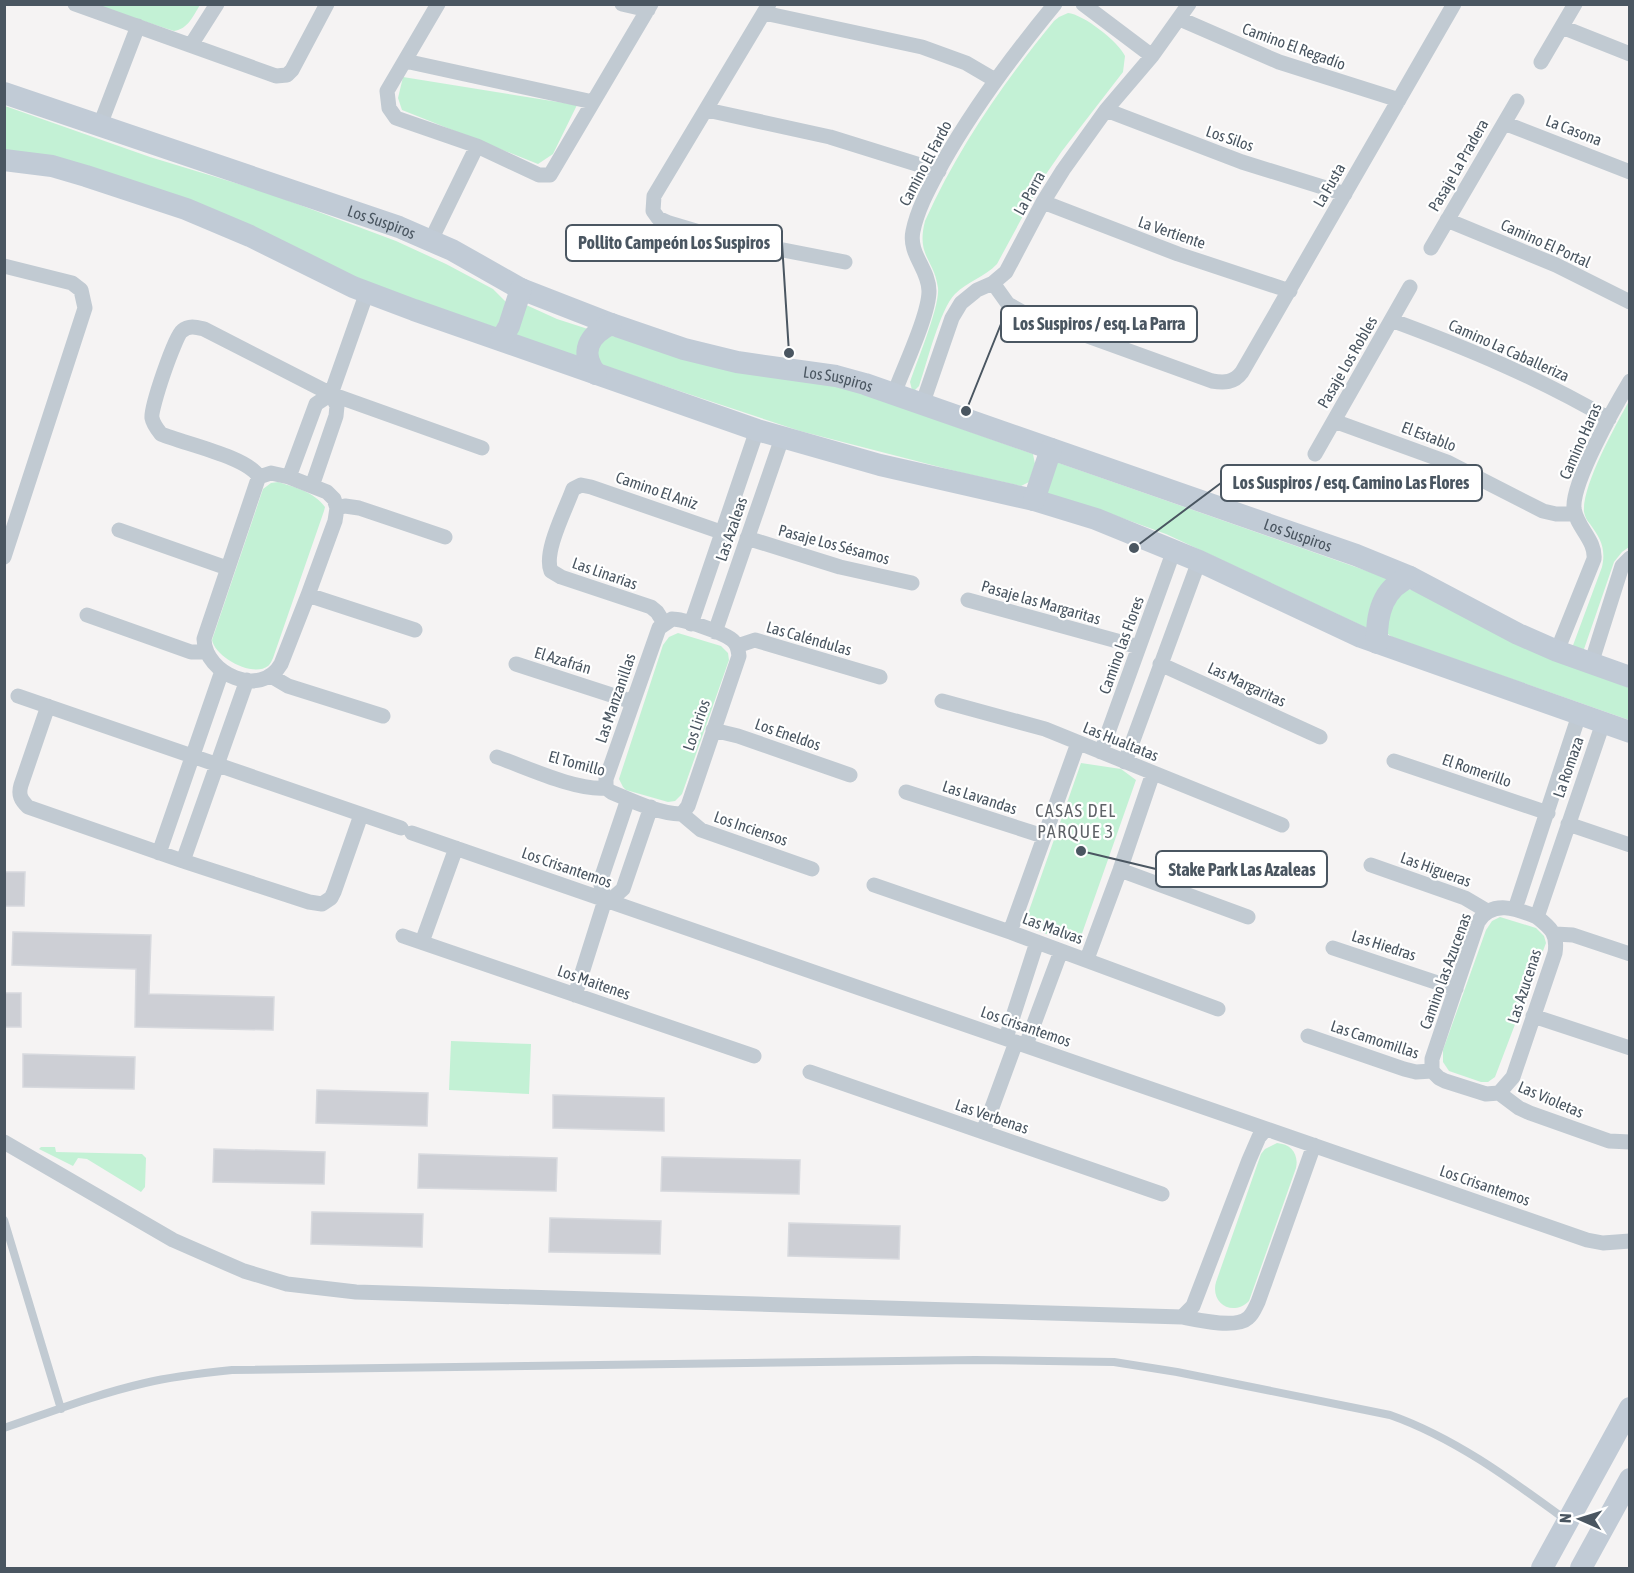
<svg xmlns="http://www.w3.org/2000/svg" width="1634" height="1573" font-family="'Asap Condensed',sans-serif">
<style>
.green{fill:#c3f1d5}
.building{fill:#cdcfd5;stroke:#d7d9de;stroke-width:1.5}
.lines{fill:none;stroke-linecap:round;stroke-linejoin:round}
.lane{stroke:#c1cad2;stroke-width:8}
.street{stroke:#c1cad2;stroke-width:15}
.secondary{stroke:#c1cbd6;stroke-width:22}
.labels{text-anchor:middle;dominant-baseline:central;stroke-width:4.5;stroke-linejoin:round;paint-order:stroke}
.street-label{font-size:16px;fill:#4a5661;stroke:#fff}
.neighbourhood-label{font-size:18px;letter-spacing:1.5px;fill:#5f6368;stroke:#fff}
.leader{fill:none;stroke:#4a5661;stroke-width:2}
.callout-dot{fill:#4a5661;stroke:#fff;stroke-width:2}
.callout{fill:#fff;stroke:#4a5661;stroke-width:2}
.callout-label{font-size:18px;text-anchor:middle;font-weight:bold;fill:#4a5661}
</style>
<rect width="100%" height="100%" fill="#f5f3f3"/>
<path class="green" d="M94 5H200C193 16 188 29 174 31Z
M1068 13C1083 14 1119 42 1125 56L1123 72 1062 151 1044 177 997 264C985 277 968 281 955 294 940 309 927 363 919 386L915 390H912L910 382C917 361 940 306 938 288 934 258 916 257 925 221 958 148 1003 83 1054 21L1059 17Z
M403 77 577 105 553 154 538 164 402 110 398 98Z
M5 106 150 157 268 193 396 241 446 264 493 289 506 302V310L496 327 490 328 5 151Z
M524 304 557 319 591 330 581 361 508 336Z
M603 334 855 391 1033 454 1035 464 1029 482 1021 486 963 473 800 431 607 367 602 364 590 348Z
M1629 401V547L1622 552 1614 562 1583 652 1572 648 1602 567C1606 549 1601 539 1590 524 1587 521 1585 517 1584 512 1582 485 1616 425 1629 401Z
M1056 462 1387 578 1367 628 1166 534 1100 510 1044 493Z
M278 482C295 487 314 492 325 507L324 511 273 658C272 660 270 665 268 666 253 678 215 657 212 640L263 489 271 483Z
M1404 589 1412 590 1629 688V720L1392 637 1388 634 1385 619Z
M678 633 721 646 728 653 729 660 682 794 675 801 668 802 626 790 623 787 619 779 663 645 669 637Z
M1081 763 1121 769 1136 780 1079 942C1059 940 1042 934 1025 922Z
M1500 917 1536 928 1544 936 1546 943 1495 1077 1488 1082H1481L1449 1071 1443 1062V1050L1486 930 1492 921Z
M451 1041 531 1044 529 1094 449 1090Z
M1277 1143C1291 1144 1299 1154 1296 1168L1249 1301C1233 1317 1210 1304 1216 1282L1261 1154 1265 1149Z
M41 1147H55L56 1152 142 1154 146 1158 145 1187 141 1192 87 1159 78 1158 73 1166 39 1149Z"/>
<path class="building" d="M4 872H25L24 906H4Z
M13 932 151 935 149 994 274 997 273 1030 135 1027 136 969 12 965Z
M4 993H21V1027H4Z
M23 1054 135 1057 134 1089 23 1087Z
M317 1090 428 1093 427 1126 316 1123Z
M553 1095 664 1098V1131L553 1128Z
M214 1149 325 1152 324 1184 213 1182Z
M419 1154 557 1158 556 1191 418 1188Z
M662 1157 800 1160 799 1194 661 1191Z
M312 1212 423 1214 422 1247 311 1244Z
M550 1218 661 1221 660 1254 549 1252Z
M789 1223 900 1226 899 1259 788 1256Z"/>
<g class="lines">
<path class="lane" d="M4 1220 61 1409
M4 1428C51 1412 97 1394 145 1383 174 1376 203 1373 232 1370L975 1360 1114 1362 1177 1372 1390 1415C1455 1438 1510 1479 1566 1520"/>
<path class="street" d="M75 4 276 76 287 75 292 70 327 4
M438 4 387 91 389 108 396 118 477 146 539 175H550L651 4
M622 4 648 10
M769 4 654 196 653 211 658 218 669 223 716 237 845 262
M1083 4 1152 56
M764 13 922 47 966 63 995 80
M1180 19 1279 62 1399 100
M1562 27 1630 54
M191 45 217 4
M405 61 593 102
M1541 62 1575 4
M707 110 830 137 939 171
M1106 110 1242 162 1345 194
M1504 123 1630 172
M100 125 138 26
M1043 202 1178 254 1290 291
M1447 220 1556 265 1630 302
M431 240 477 146
M1431 248 1517 101
M4 266 72 283 81 290 85 308 4 557
M993 283 1008 304 1024 313 1212 381C1224 383 1234 383 1242 372L1454 4
M1391 320C1467 348 1539 378 1609 419
M894 394C903 369 929 315 929 291 929 269 908 254 913 231 918 207 931 185 942 164 974 107 1013 55 1055 4
M922 405 952 318 961 303 977 290 993 283 1006 272 1043 202 1063 170 1106 110 1152 56 1189 4
M1334 421 1447 462 1543 511 1556 514H1575
M1315 454 1410 287
M271 473 289 477 327 492 334 499 337 508 335 521 308 595 281 664C261 699 205 674 204 639L257 482 259 477Z
M259 477C248 457 185 444 161 434 157 429 153 424 152 418 150 409 175 336 182 331 189 325 196 327 204 329L331 394 482 448
M289 477 316 404 331 394 367 292
M312 486 336 416 337 406 331 394
M337 508 345 506 359 508 445 537
M119 530 227 568
M747 538 840 567 912 583
M308 595 415 630
M968 600 1139 647
M87 615 191 652H207
M664 623 657 612 651 607 561 577 551 571C543 552 566 509 573 489L581 485 591 487 721 532
M691 624 757 430
M715 632 782 438
M737 646 755 640 880 677
M1557 651 1594 559C1596 540 1576 527 1574 508 1572 482 1615 406 1630 381
M516 664 633 702
M1160 664 1320 737
M1591 664 1622 566 1630 558
M271 676 288 686 383 716
M18 696 401 828
M942 701 1045 729 1282 825
M48 706 21 785C18 795 21 800 28 807L183 861 309 902 322 904 331 898 334 892 361 815
M713 730 738 736 850 775
M1101 752 1174 550
M497 757C526 767 576 791 606 788L611 792C630 800 662 815 682 814
M1394 761 1548 813
M1125 762 1199 561
M606 788V779L659 628 672 619C684 619 721 632 731 639 737 643 738 649 739 656L688 806 682 814
M906 792 1043 836
M682 814 701 830 812 869
M1568 824 1630 845
M412 833 1587 1240 1603 1243 1630 1241
M159 853 222 671
M183 861 247 680
M1371 865 1465 898 1487 911
M1120 870 1248 917
M874 885 1010 932 1218 1009
M605 900 614 897 623 889 651 807
M1515 909 1579 715
M1010 932 1078 743
M1555 934 1573 935 1630 954
M403 936 754 1056
M422 942 456 848
M1333 948 1456 989
M1087 959 1120 870 1153 773
M575 995 605 900 601 885V879L628 799
M1533 1016 1630 1048
M1308 1036 1404 1069 1416 1072 1432 1071
M1006 1038 1037 942
M1026 1045 1061 951
M1432 1071V1059L1478 922C1492 899 1517 909 1537 917
M1432 1071 1439 1078 1445 1081 1486 1094 1499 1093
M810 1072 1162 1194
M1499 1093 1513 1077 1555 953C1558 934 1551 928 1537 917L1603 723
M1499 1093 1519 1108 1530 1113 1609 1141 1630 1142
M983 1132 1016 1042
M4 1142 173 1240 244 1271 287 1284 356 1292 1182 1317C1197 1320 1236 1329 1248 1318 1253 1314 1255 1308 1258 1302L1314 1145
M1182 1317 1193 1306 1249 1160 1259 1137 1265 1130"/>
<g class="secondary">
<path id="s1" d="M4 93 399 227 452 250 521 289 611 324 684 349 737 362 836 376 865 384 1356 555 1410 577 1518 634 1557 651 1630 677"/>
<path d="M4 160 52 166 86 176 186 209 250 236 353 287 414 310 757 430 880 465 1034 500 1096 519 1199 561 1361 637 1630 732"/>
<path d="M501 340 509 326 521 289"/>
<path d="M596 374C579 352 589 335 611 324"/>
<path d="M1034 500 1051 449"/>
<path d="M1377 643C1376 616 1382 588 1410 577"/>
<path d="M1542 1568 1630 1408"/>
<path d="M1581 1568 1630 1479"/>
</g>
</g>
<g class="labels">
<g class="street-label">
<text transform="translate(1294 46) rotate(20)">Camino El Regadío</text>
<text transform="translate(1574 130) rotate(21)">La Casona</text>
<text transform="translate(1230 138) rotate(19)">Los Silos</text>
<text transform="translate(925 163) rotate(-62)">Camino El Fardo</text>
<text transform="translate(1458 165) rotate(-60)">Pasaje La Pradera</text>
<text transform="translate(1329 185) rotate(-60)">La Fusta</text>
<text transform="translate(1029 193) rotate(-61)">La Parra</text>
<text stroke="none"><textPath href="#s1" startOffset="399">Los Suspiros</textPath></text>
<text transform="translate(1172 232) rotate(19)">La Vertiente</text>
<text transform="translate(1546 243) rotate(24)">Camino El Portal</text>
<text transform="translate(1509 350) rotate(24)">Camino La Caballeriza</text>
<text transform="translate(1347 362) rotate(-60)">Pasaje Los Robles</text>
<text stroke="none"><textPath href="#s1" startOffset="885">Los Suspiros</textPath></text>
<text transform="translate(1429 436) rotate(21)">El Establo</text>
<text transform="translate(1580 441) rotate(-66)">Camino Haras</text>
<text transform="translate(657 490) rotate(19)">Camino El Aniz</text>
<text transform="translate(731 529) rotate(-71)">Las Azaleas</text>
<text stroke="none"><textPath href="#s1" startOffset="1371">Los Suspiros</textPath></text>
<text transform="translate(834 544) rotate(15)">Pasaje Los Sésamos</text>
<text transform="translate(605 573) rotate(19)">Las Linarias</text>
<text transform="translate(1041 602) rotate(16)">Pasaje las Margaritas</text>
<text transform="translate(809 638) rotate(16)">Las Caléndulas</text>
<text transform="translate(1121 645) rotate(-70)">Camino las Flores</text>
<text transform="translate(563 660) rotate(17)">El Azafrán</text>
<text transform="translate(1247 684) rotate(25)">Las Margaritas</text>
<text transform="translate(615 698) rotate(-71)">Las Manzanillas</text>
<text transform="translate(696 725) rotate(-71)">Los Lirios</text>
<text transform="translate(788 734) rotate(19)">Los Eneldos</text>
<text transform="translate(1121 741) rotate(22)">Las Hualtatas</text>
<text transform="translate(577 763) rotate(15)">El Tomillo</text>
<text transform="translate(1568 767) rotate(-71)">La Romaza</text>
<text transform="translate(1477 770) rotate(19)">El Romerillo</text>
<text transform="translate(980 797) rotate(18)">Las Lavandas</text>
<text transform="translate(751 828) rotate(19)">Los Inciensos</text>
<text transform="translate(567 867) rotate(19)">Los Crisantemos</text>
<text transform="translate(1436 869) rotate(20)">Las Higueras</text>
<text transform="translate(1053 928) rotate(20)">Las Malvas</text>
<text transform="translate(1384 945) rotate(18)">Las Hiedras</text>
<text transform="translate(1445 971) rotate(-70)">Camino las Azucenas</text>
<text transform="translate(594 982) rotate(19)">Los Maitenes</text>
<text transform="translate(1524 986) rotate(-72)">Las Azucenas</text>
<text transform="translate(1026 1026) rotate(19)">Los Crisantemos</text>
<text transform="translate(1375 1039) rotate(18)">Las Camomillas</text>
<text transform="translate(1551 1099) rotate(23)">Las Violetas</text>
<text transform="translate(992 1116) rotate(19)">Las Verbenas</text>
<text transform="translate(1485 1185) rotate(19)">Los Crisantemos</text>
</g>
<g class="neighbourhood-label">
<text x="1076" y="810">CASAS DEL<tspan x="1076" dy="21">PARQUE 3</tspan></text>
</g>
</g>
<path class="leader" d="M789 353L782 243M966 411L1001 324M1134 548L1221 483M1081 851L1156 869"/>
<g class="callout-dot">
<circle cx="789" cy="353" r="6"/>
<circle cx="966" cy="411" r="6"/>
<circle cx="1134" cy="548" r="6"/>
<circle cx="1081" cy="851" r="6"/>
</g>
<g class="callout">
<rect x="566" y="225" width="216" height="36" rx="6"/>
<rect x="1001" y="306" width="196" height="36" rx="6"/>
<rect x="1221" y="465" width="261" height="36" rx="6"/>
<rect x="1156" y="851" width="171" height="36" rx="6"/>
</g>
<g class="callout-label">
<text x="674" y="249">Pollito Campeón Los Suspiros</text>
<text x="1099" y="330">Los Suspiros / esq. La Parra</text>
<text x="1351" y="489">Los Suspiros / esq. Camino Las Flores</text>
<text x="1242" y="876">Stake Park Las Azaleas</text>
</g>
<rect width="1634" height="1573" fill="none" stroke="#4a5661" stroke-width="12"/>
<g transform="translate(1580 1519) rotate(273)" stroke="#ffffff" stroke-width="4.5" paint-order="stroke">
<path d="M0-4.5L10 22L0 15L-10 22Z" fill="#4a5661"/>
<text y="-9" font-size="16" font-weight="bold" text-anchor="middle" fill="#4a5661">N</text>
</g>
</svg>
